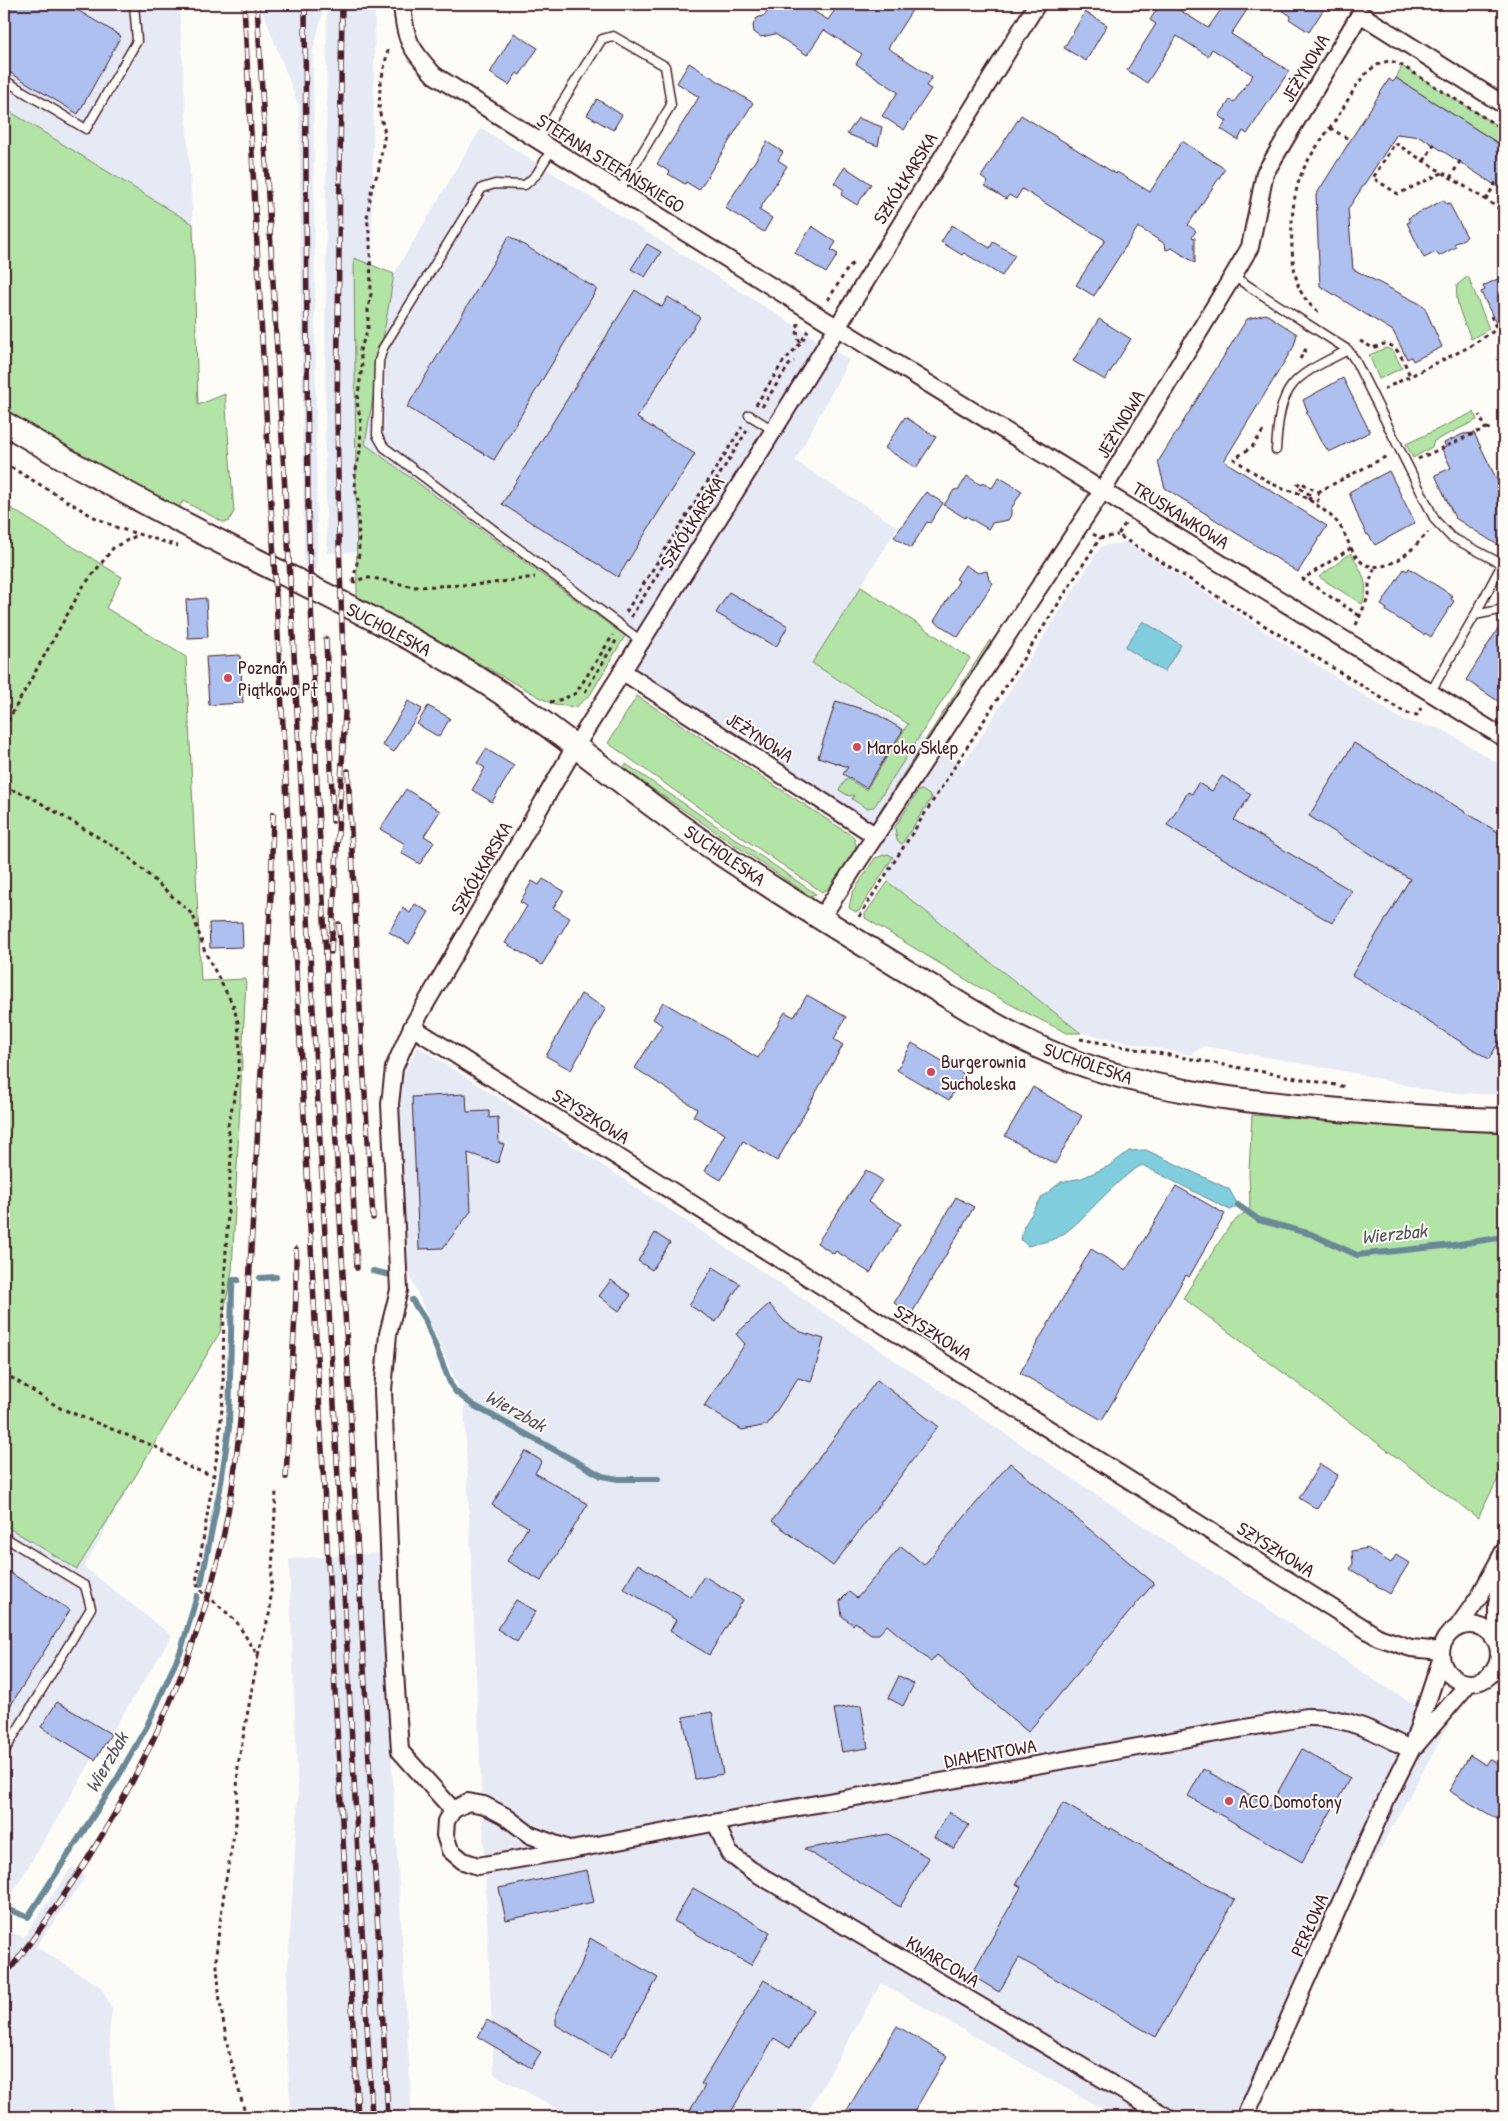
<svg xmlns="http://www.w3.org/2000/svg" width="1508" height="2121" font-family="'Patrick Hand',sans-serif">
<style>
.built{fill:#e5eaf5}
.green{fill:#b1e4a5;stroke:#7e8268}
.water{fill:#80cedd;stroke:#6a8896}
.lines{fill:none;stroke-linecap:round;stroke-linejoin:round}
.stream{stroke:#6a8896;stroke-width:6}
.building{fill:#adc0ef;stroke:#4a1f2b}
.lane-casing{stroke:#4a1f2b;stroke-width:11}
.street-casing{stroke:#4a1f2b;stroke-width:20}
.secondary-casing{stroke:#4a1f2b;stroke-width:26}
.path{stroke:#4a1f2b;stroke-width:3;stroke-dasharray:4 4;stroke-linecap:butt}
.lane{stroke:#fdfcf7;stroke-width:8}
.street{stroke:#fdfcf7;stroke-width:16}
.secondary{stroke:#fdfcf7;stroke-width:22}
.rail-casing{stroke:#4a1f2b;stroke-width:5.5}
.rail{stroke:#fdfcf7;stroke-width:4;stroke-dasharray:11;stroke-linecap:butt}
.poi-dot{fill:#d1495b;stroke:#fdfcf7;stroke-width:2}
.labels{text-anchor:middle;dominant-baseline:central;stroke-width:4;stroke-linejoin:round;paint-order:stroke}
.street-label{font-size:19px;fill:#4a1f2b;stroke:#fdfcf7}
.poi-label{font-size:19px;fill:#4a1f2b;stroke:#fdfcf7;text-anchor:start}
.water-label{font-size:20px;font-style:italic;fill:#5a5460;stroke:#fdfcf7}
</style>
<rect width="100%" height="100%" fill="#fdfcf7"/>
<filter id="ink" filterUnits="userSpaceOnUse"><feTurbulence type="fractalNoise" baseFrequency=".02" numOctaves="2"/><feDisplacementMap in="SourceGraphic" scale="10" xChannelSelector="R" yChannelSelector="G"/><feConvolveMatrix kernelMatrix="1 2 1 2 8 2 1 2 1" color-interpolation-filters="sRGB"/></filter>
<g filter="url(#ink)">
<path class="built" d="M4 4H179L193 224 4 108Z
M260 4H325L313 50 317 570 307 568 304 564 299 106Z
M327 4H375L369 417 394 274 481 128 849 360 795 461 898 527 812 663 963 765 1101 546 1126 542 1404 721 1442 729 1504 767V1095L1435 1092 1354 1073 1204 1046 1191 1055 1082 1033 888 882 872 828 635 690 625 636 364 552 327 553 325 469Z
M418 1047 557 1135 1385 1687 1449 1724 1232 2117H1116L881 1983 805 2117H573L494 2074 464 1400 407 1269 397 1085Z
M4 1394 136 1475 84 1567 172 1636 113 1730 107 1735 4 1907Z
M380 1553 412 2117H291L285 2018 298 1800 289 1559Z
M72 1867 85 1877 36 1947 101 1987 112 2009 109 2033 115 2117H4V1927L23 1938Z"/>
<path class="green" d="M1402 66 1504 130V147L1396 78Z
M4 108 193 224 198 405 225 394 234 512 228 522H223L183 501 179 508 105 470 4 411Z
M354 258 394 274 365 444 625 636 590 695 576 707 554 705 357 596Z
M1468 276 1489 329 1471 339C1464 321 1454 304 1457 285Z
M1386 348 1393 351 1402 368 1379 379 1369 355Z
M1474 412 1477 420 1434 441 1432 447 1413 458 1406 444Z
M4 504 122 577 106 608 186 657 201 981 246 979 232 1271 220 1332 136 1475 77 1569 4 1525Z
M1351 553C1361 572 1371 583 1362 604L1319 577Z
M861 587 970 658 874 807 866 808 852 799 854 795 849 796 839 790 847 778 866 790 908 724 812 663Z
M990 640 991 647 885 809 879 812Z
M637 696 854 837 856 846 854 851 834 884 822 892 699 808 608 743Z
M626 764 816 894 810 896 623 769Z
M922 790 932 797 902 844 897 841 895 827 918 791Z
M888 854 893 857 859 911 856 912 849 908 852 894 875 858Z
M888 882 1081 1033H1067L1019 1009 970 982 865 918V914Z
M1252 1115 1504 1133V1467L1478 1518 1183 1298 1231 1224 1250 1208 1249 1171Z"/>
<path class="water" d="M1143 621 1181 645 1164 672 1125 647Z
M1146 1150 1229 1189 1238 1205 1230 1210 1142 1165C1114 1180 1089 1216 1062 1235 1053 1241 1038 1243 1028 1246L1021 1240 1024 1226 1042 1197 1061 1182 1082 1178 1109 1166 1129 1151Z"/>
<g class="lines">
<path class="stream" d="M1238 1205 1259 1220 1311 1234 1357 1255 1453 1245 1504 1237
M373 1271 391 1275
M260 1278 276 1277
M412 1300 425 1320 451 1385 456 1392 473 1405 602 1476 618 1479H658
M201 1584 220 1489 229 1428 232 1289 233 1280H238
M12 1911 28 1917 117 1779 147 1726 181 1650 197 1596"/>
</g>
<path class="building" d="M4 4H67L121 36 78 114 4 69Z
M773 4H802L828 20 839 4H916L888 48 932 77 926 86 931 89 904 130 882 116 898 92 856 64 862 54 824 30 807 55 775 34 761 37 754 32 753 25 757 18 765 15Z
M1160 4H1170L1208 28 1225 4H1251L1231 34 1289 71 1247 134 1243 131 1238 140 1221 129 1227 121 1219 116 1230 100 1234 102 1253 75 1212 49 1208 56 1177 36 1147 83 1127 70 1156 24 1150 20Z
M1273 4H1327L1309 32 1289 19 1291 16Z
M1085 12 1107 25 1086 61 1064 48Z
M514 33 538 48 520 75 517 73 509 85 490 73Z
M689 63 753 103 699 190 686 182 685 184 668 174 670 172 657 164 699 97 677 83Z
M1396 78 1504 147V191L1421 137 1397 134 1348 209 1353 269 1424 306 1442 347 1413 361 1411 357 1407 359 1393 331 1320 286 1316 195 1389 79 1393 82Z
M597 99 622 115 613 130 587 115Z
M1021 115 1116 174 1117 172 1150 192 1182 141 1225 169 1188 225 1196 231 1192 237 1195 238V263L1172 248 1166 250 1165 244 1138 227 1094 296 1076 285 1105 240 1022 189 1016 199 1009 195 1006 199 985 186 988 182 981 177Z
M858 118 882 127 878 146 847 134Z
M767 142 783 152 778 160 787 166 759 210 772 218 764 232 725 208Z
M845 167 871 184 857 205 841 195 844 190 834 183Z
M1444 200 1446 204 1449 203 1467 237 1454 244 1456 247 1439 256 1436 252 1424 258 1407 223 1410 222 1408 218Z
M952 225 990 248 993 242 1015 255 1002 276 964 253 962 255 941 242Z
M812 226 836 242 831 250 838 254 826 273 795 253Z
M509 236 597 289 494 460 407 407Z
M647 244 661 252 645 277 631 269Z
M1504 276V340L1481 292 1485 290 1483 286Z
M635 290 662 307 668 297 700 317 637 418 695 454 618 577 502 504Z
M1266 314 1297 334 1294 346 1224 461 1327 526 1298 572 1165 488 1158 462 1247 319Z
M1099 319 1131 339 1105 380 1073 361Z
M1343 378 1370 432 1329 452 1322 442H1321L1306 412H1308L1303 400Z
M905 417 936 437 916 468 885 448Z
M1474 433 1498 482 1504 486V549L1455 518 1435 475 1451 468 1442 449 1446 447 1444 443 1463 434Z
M1389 471 1415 523 1375 545 1368 534 1367 535 1359 519 1349 492Z
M967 476 981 485 982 483 992 488 999 477 1022 491 1011 509V515L1008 520 992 523 988 529 966 516 965 518 944 505 954 490 959 489Z
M926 492 943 503 930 523 927 522 911 548 894 537Z
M965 565 978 573 987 571 989 580 993 583 958 637 934 621 959 581 956 579Z
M1409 568 1453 596 1451 599 1454 601 1431 637 1425 633 1424 635 1386 611 1387 609 1381 605 1404 569 1407 571Z
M729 592 788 626 776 647 716 613Z
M206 598 208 637 188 638 186 600Z
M1504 619V705L1466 680Z
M240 655 243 703 209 705 206 657Z
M408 701 422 709 394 752 382 745Z
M836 701 875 713 903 730 866 788 843 774 848 767 818 757Z
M428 706 450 718 439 737 417 724Z
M1354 743 1504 836V1033L1489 1059 1352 975 1410 879 1309 816Z
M486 749 514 766 492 802 472 790 485 768 477 763Z
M1222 776 1251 794 1234 820 1352 891 1332 923 1167 825 1188 792 1192 794 1198 783 1212 791Z
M406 789 440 811 424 836 434 842 420 864 401 853 405 844 380 829Z
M543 879 564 891 553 908 570 918 542 965 505 943 527 906 520 902 532 881 539 885Z
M415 904 429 912 409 944 389 932 403 908 410 913Z
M242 922 243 947 210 948 209 923Z
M581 994 606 1008 571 1070 546 1056Z
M807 995 846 1017 834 1039 843 1045 777 1161 743 1141 721 1180 705 1171 725 1134 693 1116 697 1109 635 1068 662 1025 653 1019 663 1002 758 1058 785 1012 794 1017Z
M912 1043 964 1074 949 1100 897 1070Z
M1033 1087 1082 1116 1055 1164 1005 1136Z
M466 1094 467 1112 489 1111V1118L498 1117 499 1143 504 1144 498 1163 468 1153 471 1211 443 1248 419 1249 412 1097Z
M866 1170 882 1180 868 1202 901 1224 870 1273 836 1251 834 1254 817 1243Z
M1176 1186 1225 1214 1189 1277 1186 1275 1102 1420 1020 1373 1091 1249 1126 1270Z
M956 1197 974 1207 912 1313 894 1303Z
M655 1233 670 1243 652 1270 638 1261Z
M713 1267 740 1284 716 1322 689 1305Z
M611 1280 631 1295 619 1311 599 1296Z
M769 1304 785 1322 801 1332 824 1339 811 1382 798 1378 767 1425 742 1430 704 1406 745 1344 736 1334Z
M877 1380 938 1426 833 1566 772 1521Z
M525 1451 542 1461 535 1473 588 1504 541 1581 507 1561 528 1527 492 1505Z
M1010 1463 1154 1583 1028 1732 937 1655 931 1662 887 1625 879 1634H871L855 1622 853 1625 842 1616 840 1601 849 1592 857 1598 901 1546 924 1565Z
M1320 1464 1338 1475 1317 1509 1299 1498Z
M1367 1548 1391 1563 1396 1555 1409 1563 1390 1594 1350 1569 1353 1563 1352 1551Z
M638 1564 691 1597 704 1576 743 1600 709 1655 670 1631 676 1620 623 1588Z
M4 1569 70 1610 4 1716Z
M516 1600 536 1611 517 1642 497 1629Z
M899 1676 914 1684 903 1706 888 1698Z
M57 1702 111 1734 95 1760 41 1727Z
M861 1705 868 1748 842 1752 834 1709Z
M712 1712 723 1774 695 1779 683 1717Z
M1302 1749 1350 1778 1302 1862 1188 1796 1203 1769 1270 1806Z
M1470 1755 1486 1765 1490 1759 1504 1768V1823L1449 1791Z
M1063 1803 1110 1830 1111 1828 1235 1900 1156 2037 1019 1958 999 1992 971 1975 1021 1887 1016 1884Z
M949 1812 969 1825 954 1849 934 1837Z
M888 1834 929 1858 900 1907 804 1849Z
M587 1870 594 1902 506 1920 499 1888Z
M693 1888 770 1932 751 1965 674 1921Z
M590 1938 658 1978 611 2057 556 2025V2013L581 1965Z
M764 1980 813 2010 790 2048 774 2038 728 2117H686L705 2086 701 2084Z
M487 2020 541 2052 531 2068 478 2037Z
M897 2026 947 2056 925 2093 911 2117H843Z"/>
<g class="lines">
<g class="lane-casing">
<path id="lane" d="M4 80 86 129 137 41 134 4
M538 141 602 39 613 36 665 66 671 105 619 191
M552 149 536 175 525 185 495 184 482 188 383 348 379 361 377 435 384 447 641 641
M1233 276 1348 350 1355 360 1435 520 1451 537 1502 564 1475 615
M749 415 773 430
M1276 450C1280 383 1290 379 1348 350
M1430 693 1475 615 1504 609
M4 1537 85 1586 91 1608 4 1752"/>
</g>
<g class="street-casing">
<path id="street" d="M402 4C405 41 410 48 434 75L817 315 1504 738
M622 671 876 836
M821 918 1103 490 1233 276 1250 247 1265 173 1360 14 1504 105
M412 1027 1378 1637 1411 1648 1441 1651
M1441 1654a29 29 0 1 1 58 0a29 29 0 1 1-58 0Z
M1457 1628 1479 1597 1504 1551
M1501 1643 1497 1642V1604L1504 1567
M1416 1745 1468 1684
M453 1810 400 1751 392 1624 383 1390 388 1334 399 1290 390 1104 394 1068 412 1027 575 747 762 449 1037 4
M716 1823 729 1853 751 1870 1167 2117
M571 1850 478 1866 463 1861 450 1850 445 1835 446 1821 453 1810 468 1802 484 1805 505 1816 530 1835 571 1850 760 1814 1307 1717C1346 1716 1377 1732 1411 1750
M1245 2117 1389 1794 1411 1750 1441 1660"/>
</g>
<g class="secondary-casing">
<path id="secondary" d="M4 423C86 473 170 517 256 560 332 598 409 635 481 680 550 723 612 777 679 825 752 877 830 924 906 971 957 1002 1007 1035 1062 1057 1144 1089 1232 1100 1318 1108 1380 1114 1442 1119 1504 1120"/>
</g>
<path class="path" d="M1330 128 1350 140
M1424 161 1436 141
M1442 173 1398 194 1373 178 1395 143C1431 166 1469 188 1504 212
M1450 178 1462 158
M1486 200 1497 180
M828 300 848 268 854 262
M1318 312C1311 307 1302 295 1299 288 1288 255 1289 198 1304 168 1314 148 1330 129 1342 110 1354 90 1366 63 1391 61L1401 65 1504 130
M1491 316 1504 345
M798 323 797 337 801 343
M1360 341 1373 348C1376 347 1382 344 1385 344 1399 344 1406 367 1410 376
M1300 359 1307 347
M1384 389 1467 348 1497 329
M756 405 783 362 801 343 808 330
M762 407 789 365 794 361
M1486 428 1491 429
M1263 431 1252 447 1234 459C1250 470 1266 481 1283 489 1288 491 1293 490 1298 493 1310 500 1325 510 1335 520 1349 533 1350 563 1371 566 1394 570 1415 547 1428 532
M1418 459 1486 428 1479 415
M4 463 92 516 118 528 178 546
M1318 492 1389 455
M1308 500 1312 496 1297 486 1300 482 1318 492 1319 498 1315 505
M1125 524 1118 535 1406 713 1417 715 1421 708
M1093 534 1100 538 1118 535
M1351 548 1303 579 1360 616
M353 581 359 554 358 500 355 488V474L360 451 361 423 357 402 362 367 360 350 368 329V309L371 294 370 239 367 218 372 186 378 173 385 133 379 110 380 86 388 50
M352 583 364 578H373L414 587 486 584 535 577
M626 612 742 427
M631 617 748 429
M1356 625 1369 595V584L1375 566
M585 692 617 639
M550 702 563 699 576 693 613 635
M4 728 82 588 114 547 138 535
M4 787 29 796 123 852 193 915 205 952 233 1005 238 1022 240 1050 237 1085 228 1125 231 1155 224 1289 223 1399 218 1449 196 1583 204 1594 208 1596 236 1621 258 1656 238 1765 236 1823 225 1885 216 1954 220 2002 228 2049 246 2117
M859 917 1100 538
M1080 1039 1347 1087
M4 1373 60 1408 156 1447 188 1467 212 1475
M258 1655 270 1611 276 1491"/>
<use href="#lane" class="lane"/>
<use href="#street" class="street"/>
<use href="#secondary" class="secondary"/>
<g class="rail-casing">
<path id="rail" d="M244 4 358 2117
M257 4 289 560 372 2117
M305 4 308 507 317 787 388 2117
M326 639 333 821
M348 771 362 1047 373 1218
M339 924 357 1268
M331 952 345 713 339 541 337 412 342 4
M286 1477 296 1296V1249
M4 1977C98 1857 172 1728 213 1579 241 1478 244 1372 250 1267 257 1143 264 1019 271 895L273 814"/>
</g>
<use href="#rail" class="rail"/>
</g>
</g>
<g class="poi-dot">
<circle cx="228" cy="678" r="5"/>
<circle cx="857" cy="747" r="5"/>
<circle cx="931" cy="1072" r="5"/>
<circle cx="1229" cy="1801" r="5"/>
</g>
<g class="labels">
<g class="street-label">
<text transform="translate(1305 68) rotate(-59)">JEŻYNOWA</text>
<text transform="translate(611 163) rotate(32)">STEFANA STEFAŃSKIEGO</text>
<text transform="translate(905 178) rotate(-58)">SZKÓŁKARSKA</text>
<text transform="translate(1120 424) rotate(-59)">JEŻYNOWA</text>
<text transform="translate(1181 515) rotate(32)">TRUSKAWKOWA</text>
<text transform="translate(692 522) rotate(-58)">SZKÓŁKARSKA</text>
<text transform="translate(389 629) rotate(28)">SUCHOLESKA</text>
<text transform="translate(760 737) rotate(33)">JEŻYNOWA</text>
<text transform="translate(725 855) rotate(34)">SUCHOLESKA</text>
<text transform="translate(481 868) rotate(-60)">SZKÓŁKARSKA</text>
<text transform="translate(1088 1063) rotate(19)">SUCHOLESKA</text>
<text transform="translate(591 1116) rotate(32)">SZYSZKOWA</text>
<text transform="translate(933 1332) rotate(32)">SZYSZKOWA</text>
<text transform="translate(1276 1549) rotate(32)">SZYSZKOWA</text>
<text transform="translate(990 1753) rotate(-10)">DIAMENTOWA</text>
<text transform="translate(1309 1925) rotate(-66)">PERŁOWA</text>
<text transform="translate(943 1961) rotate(31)">KWARCOWA</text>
</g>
<g class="poi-label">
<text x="238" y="667">Poznań<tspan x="238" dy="22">Piątkowo Pt</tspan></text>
<text x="867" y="747">Maroko Sklep</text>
<text x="941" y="1061">Burgerownia<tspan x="941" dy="22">Sucholeska</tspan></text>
<text x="1239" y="1801">ACO Domofony</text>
</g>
<g class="water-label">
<text transform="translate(1394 1233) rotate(-6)">Wierzbak</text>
<text transform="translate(516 1410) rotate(29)">Wierzbak</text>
<text transform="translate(106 1762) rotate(-60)">Wierzbak</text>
</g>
</g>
<rect width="1508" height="2121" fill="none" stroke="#fdfcf7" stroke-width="20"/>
<rect x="10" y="10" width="1488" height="2101" fill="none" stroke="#4a1f2b" stroke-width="2" filter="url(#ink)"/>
</svg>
